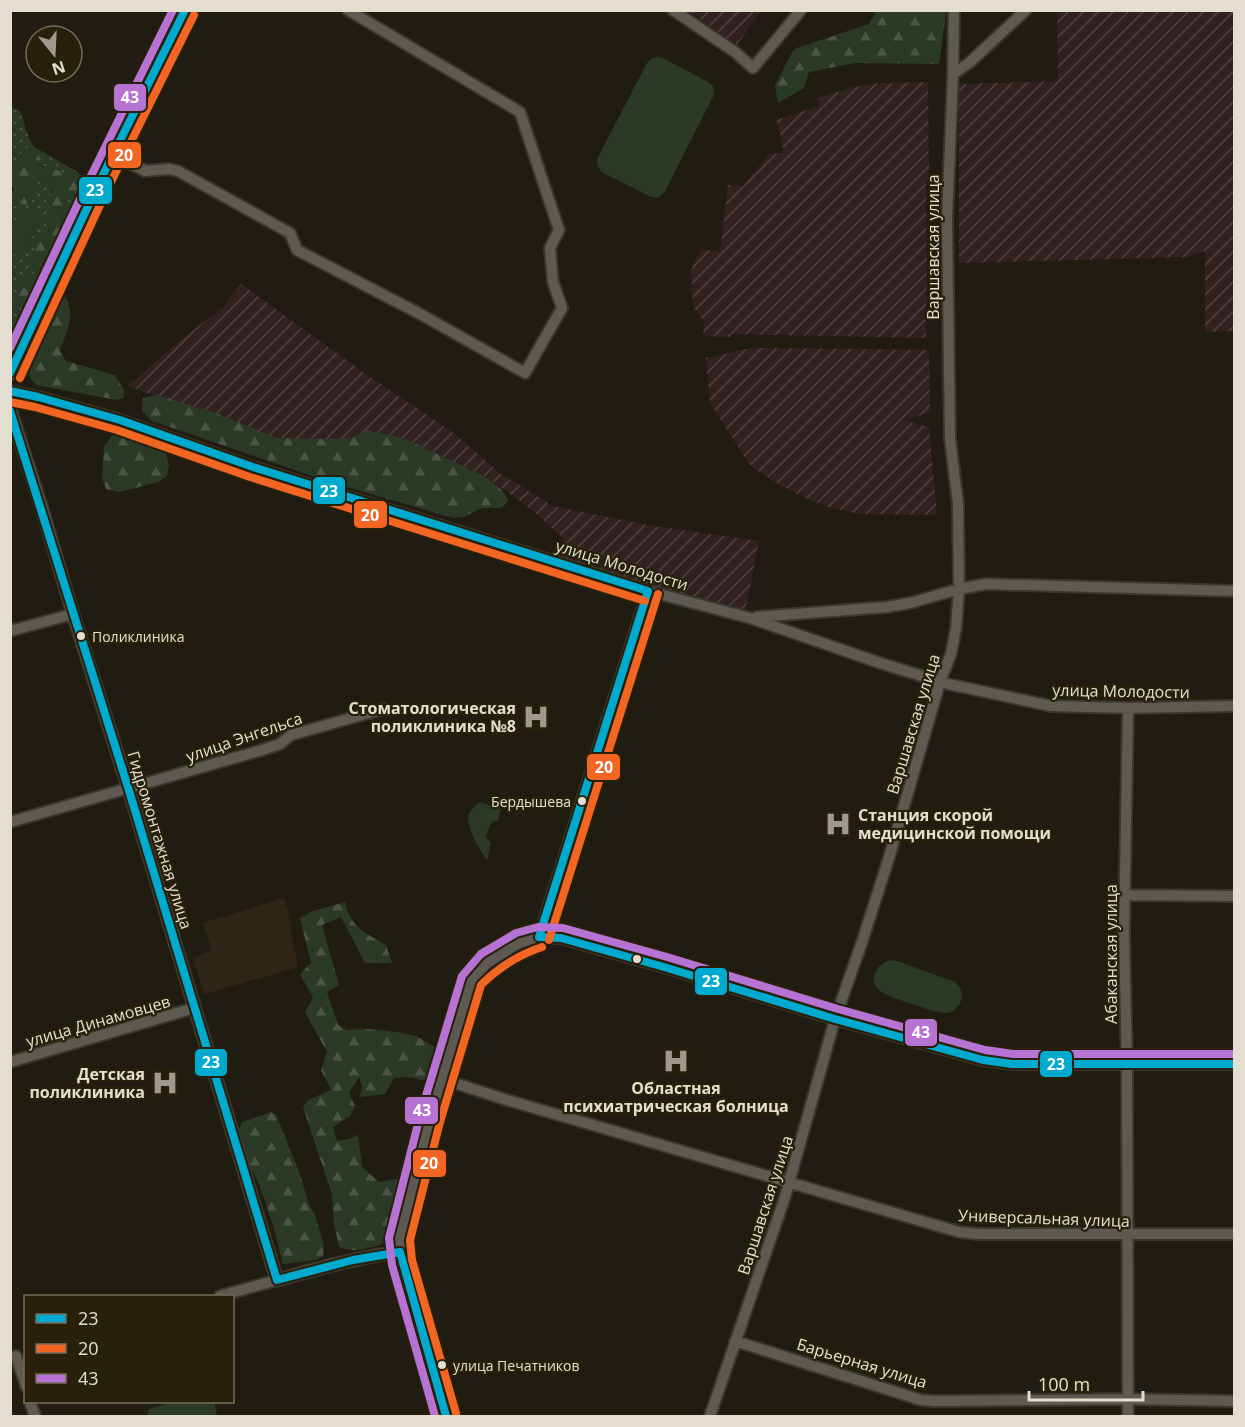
<svg xmlns="http://www.w3.org/2000/svg" width="1245" height="1427" font-family="'Open Sans',sans-serif">
<style>
.commercial{fill:#2f2516}
.industrial{fill:url(#industrial-furrows)}
.grass{fill:url(#grass-dots)}
.forest{fill:url(#forest-firs)}
.park{fill:#2b3927}
.lines{fill:none;stroke-linecap:round;stroke-linejoin:round}
.minor-casing{stroke:#3a372f;stroke-width:14}
.major-casing{stroke:#3a372f;stroke-width:15}
.minor{stroke:#5e5a52;stroke-width:10}
.major{stroke:#5c534d;stroke-width:12}
.bus-1-casing{stroke:#28200a;stroke-width:12}
.bus-2-casing{stroke:#28200a;stroke-width:12}
.bus-3-casing{stroke:#28200a;stroke-width:12}
.bus-1{stroke:#00a9ce;stroke-width:8}
.bus-2{stroke:#f26522;stroke-width:8}
.bus-3{stroke:#b673d3;stroke-width:8}
.bus-dot{fill:#e4ded1;stroke:#28200a;stroke-width:2}
.labels{text-anchor:middle;dominant-baseline:central;stroke-width:4.5;stroke-linejoin:round;paint-order:stroke}
.bus-label{font-size:14px;fill:#e4ded1;stroke:#28200a;text-anchor:start}
.street-label{font-size:16px;fill:#e4ded1;stroke:#28200a}
.poi-label{font-size:16px;font-weight:bold;fill:#e4ded1;stroke:#28200a;text-anchor:end}
.line-badge{stroke:#28200a;stroke-width:2}
.badge-label{font-size:16px;text-anchor:middle;font-weight:bold;fill:#fff}
</style>
<defs>
<pattern id="industrial-furrows" width="10" height="10" patternUnits="userSpaceOnUse" patternTransform="scale(1.5)"><rect width="10" height="10" fill="#322121"/><path d="M-1 1l2-2M0 10L10 0M9 11l2-2" fill="none" stroke="#504140"/></pattern>
<pattern id="grass-dots" width="8" height="8" patternUnits="userSpaceOnUse" patternTransform="scale(1.5)"><rect width="8" height="8" fill="#2b3927"/><path d="M2 2h.1M6 6h.1" fill="none" stroke="#4a5545" stroke-width="1.8" stroke-linecap="round"/></pattern>
<pattern id="forest-firs" width="22" height="20" patternUnits="userSpaceOnUse" patternTransform="scale(1.5)"><rect width="22" height="20" fill="#2b3927"/><path d="M5 1l3.5 6h-7zM16 11l3.5 6h-7z" fill="#4a5545"/></pattern>
</defs>
<rect width="100%" height="100%" fill="#211c11"/>
<path class="commercial" d="M284 898 288 911 291 931 298 967 204 994 193 958 212 950 203 923Z"/>
<path class="industrial" d="M689 11H761L737 45Z
M1057 11H1234V331L1205 332V251L1187 257 959 263V84L1058 81Z
M928 82 929 169V180L926 181 927 268 926 338 731 334V337L703 336 704 322 693 307 691 270 701 249 720 252 728 185 743 186 769 154 784 153 780 133 776 120 819 106 817 98 853 87 879 83Z
M241 284 363 372 451 431 501 474 553 506 647 525 759 541 745 613 638 585 559 557 564 539 532 510 486 477 432 453 350 441 283 440 127 386 182 339 223 307Z
M751 348 929 350 930 413 903 420 929 427 937 515 859 514 828 507 797 494 773 481 749 464 710 403 706 358Z"/>
<path class="grass" d="M11 107 20 111 29 138 34 147 76 171 69 177 37 164 22 152 18 164 11 170Z
M40 179 51 185V219L33 264 44 274 20 307 25 313 22 339 11 366V210C20 198 32 193 40 179Z
M90 193 80 224 68 222 61 216 68 198Z"/>
<path class="forest" d="M945 11 946 13 939 64 855 63 809 72 804 88 778 103 775 85 794 49 869 24 876 11Z
M29 146 38 151 40 159 37 164 43 167 50 166 69 177 76 171 93 185 90 193 83 200 68 198 61 216 68 222 80 224 22 339 17 343 13 342 25 313 20 307 14 303 19 285 28 271 42 278 44 274C40 269 33 266 31 259L48 221 50 219 43 206 52 193 51 185 40 179 26 205 17 202 11 210V191H14V188L11 187 10 170C20 162 20 154 29 146Z
M66 297C75 320 67 328 60 351L66 361 115 375 124 391 123 398 117 400 36 385 30 378 27 362 56 298Z
M156 395 213 412 277 438 325 439 352 438 367 430 406 439 487 478 503 491 508 500 506 504 501 508H481L464 517 453 518 327 481 152 421 142 411 143 398Z
M112 435 141 437 165 451 169 465 167 476 158 482 120 492 106 489 102 478 104 447Z
M345 902C349 926 367 934 386 945L392 963H365L341 917 322 925 339 985 327 992 338 1025 347 1030 370 1029 397 1032 416 1036 445 1053 444 1064 435 1077 422 1080 408 1077 394 1078 385 1094 360 1097 362 1087 359 1077 349 1093 355 1106 350 1116 333 1127 337 1141 349 1139 358 1135 362 1167 379 1182 402 1178 404 1183C401 1198 397 1233 385 1242 380 1246 373 1247 367 1248 356 1251 350 1251 339 1247L334 1224 332 1194 303 1107 308 1100 331 1090 321 1070 327 1052 305 1012 313 998 300 974 311 963 300 918 313 911Z
M271 1112 276 1115 284 1134 300 1174 308 1202 315 1215 324 1246 323 1256 316 1260 283 1264 274 1228 260 1187 246 1157 239 1129 242 1122Z"/>
<path class="park" d="M657 57 663 58 708 82C714 86 716 91 713 97L665 191C661 197 656 199 649 196L603 173C598 169 596 164 598 157L647 63 651 59Z
M23 208 40 212V218L24 256 13 255 14 223Z
M480 802 501 809 498 821H493L489 827 486 838 491 842 487 860C480 850 463 824 470 812 472 808 477 804 480 802Z
M891 960 897 961 955 982C961 987 964 995 960 1003 958 1008 952 1013 946 1013 938 1014 886 996 880 991 867 980 877 963 891 960Z
M172 1402H214L217 1414 215 1416H147L149 1409Z"/>
<g class="lines">
<g class="minor-casing">
<path id="minor" d="M673 10 735 52 753 68 801 10
M953 74 969 63 1026 10
M114 154 145 171 169 169 178 171 290 233 297 250 422 315 525 373 562 308 553 282 550 248 559 230 520 112 348 10
M10 391 38 397 120 420 253 467 648 591 750 618 880 663 948 684 1051 706 1128 708 1234 706
M756 617 887 607 910 603 959 589 986 584 1234 591
M10 631 73 614
M10 822 262 750 280 744 291 735 383 709
M1125 895 1234 896
M539 937 648 591
M10 1062 194 1008
M442 1079 507 1100 959 1232 979 1234H1234
M400 1252 399 1239 430 1119 472 979 487 963 519 943 539 937 561 938 664 967 835 1019 983 1060 1012 1064H1234
M220 1296 277 1280
M735 1341 921 1400 935 1401 1128 1399 1234 1401
M16 1356 26 1386
M30 1402 35 1416
M710 1416 785 1197 835 1019 862 942 888 861 940 682 951 654 956 628 959 589 958 504 950 439 947 219 953 74 954 10
M1128 1416 1127 1064 1124 935 1128 708"/>
</g>
<g class="major-casing">
<path id="major" d="M10 374 97 187 185 10
M10 409 42 509 73 614 127 784 277 1280C317 1269 358 1257 400 1252L446 1416"/>
</g>
<use href="#minor" class="minor"/>
<use href="#major" class="major"/>
<g class="bus-1-casing">
<path id="bus-1" d="M10 373 97 187 185 10
M10 391 38 397 120 420 253 467 648 591
M10 411 127 784 277 1280
M539 937 561 938 664 967 835 1019 983 1060 1012 1064H1234
M539 937 648 591
M400 1252 446 1416
M277 1280 353 1260 400 1252"/>
</g>
<g class="bus-2-casing">
<path id="bus-2" d="M20 378 106 192 194 15
M10 402 35 407 117 430 250 477 645 601
M549 940 658 594
M456 1413 412 1260 410 1240 440 1122 481 985C499 967 518 955 542 947"/>
</g>
<g class="bus-3-casing">
<path id="bus-3" d="M10 348 88 182 173 10
M435 1416 392 1265 389 1238 420 1116 462 976 481 954 516 933 538 927 563 928 667 957 838 1009 985 1050 1013 1054H1234"/>
</g>
<use href="#bus-1" class="bus-1"/>
<use href="#bus-2" class="bus-2"/>
<use href="#bus-3" class="bus-3"/>
</g>
<defs>
<g id="hospital-bare" transform="scale(2.07)"><path d="M-5-5h3v3.5h4V-5h3V5h-3V1.5h-4V5h-3Z" fill="#a09a8e" stroke="#28200a" stroke-width="2.5" paint-order="stroke"/></g>
</defs>
<g fill-rule="evenodd">
<use href="#hospital-bare" x="536" y="717"/>
<use href="#hospital-bare" x="838" y="824"/>
<use href="#hospital-bare" x="676" y="1061"/>
<use href="#hospital-bare" x="165" y="1083"/>
</g>
<g class="bus-dot">
<circle cx="81" cy="636" r="5"/>
<circle cx="582" cy="801" r="5"/>
<circle cx="637" cy="959" r="5"/>
<circle cx="442" cy="1365" r="5"/>
</g>
<g class="labels">
<g class="bus-label">
<text x="92" y="636">Поликлиника</text>
<text x="571" y="801" text-anchor="end">Бердышева</text>
<text x="453" y="1365">улица Печатников</text>
</g>
<g class="street-label">
<text transform="translate(933 247) rotate(-90)">Варшавская улица</text>
<text transform="translate(622 565) rotate(17)">улица Молодости</text>
<text transform="translate(1121 691) rotate(1)">улица Молодости</text>
<text transform="translate(913 724) rotate(-73)">Варшавская улица</text>
<text transform="translate(244 737) rotate(-19)">улица Энгельса</text>
<text transform="translate(160 840) rotate(73)">Гидромонтажная улица</text>
<text transform="translate(1111 954) rotate(-90)">Абаканская улица</text>
<text transform="translate(98 1021) rotate(-16)">улица Динамовцев</text>
<text transform="translate(765 1205) rotate(-72)">Варшавская улица</text>
<text transform="translate(1044 1218) rotate(2)">Универсальная улица</text>
<text transform="translate(862 1363) rotate(17)">Барьерная улица</text>
</g>
<g class="poi-label">
<text x="516" y="708">Стоматологическая<tspan x="516" dy="18">поликлиника №8</tspan></text>
<text x="858" y="815" text-anchor="start">Станция скорой<tspan x="858" dy="18">медицинской помощи</tspan></text>
<text x="145" y="1074">Детская<tspan x="145" dy="18">поликлиника</tspan></text>
<text x="676" y="1088" text-anchor="middle">Областная<tspan x="676" dy="18">психиатрическая болница</tspan></text>
</g>
</g>
<g class="line-badge">
<rect x="113" y="83" width="34" height="29" rx="6" fill="#b673d3"/>
<rect x="107" y="141" width="35" height="28" rx="6" fill="#f26522"/>
<rect x="78" y="176" width="35" height="29" rx="6" fill="#00a9ce"/>
<rect x="312" y="476" width="34" height="29" rx="6" fill="#00a9ce"/>
<rect x="353" y="500" width="35" height="29" rx="6" fill="#f26522"/>
<rect x="586" y="753" width="35" height="28" rx="6" fill="#f26522"/>
<rect x="694" y="967" width="34" height="29" rx="6" fill="#00a9ce"/>
<rect x="904" y="1018" width="34" height="29" rx="6" fill="#b673d3"/>
<rect x="194" y="1048" width="34" height="29" rx="6" fill="#00a9ce"/>
<rect x="1039" y="1050" width="34" height="28" rx="6" fill="#00a9ce"/>
<rect x="404" y="1096" width="35" height="29" rx="6" fill="#b673d3"/>
<rect x="412" y="1149" width="35" height="29" rx="6" fill="#f26522"/>
</g>
<g class="badge-label">
<text x="130" y="103">43</text>
<text x="124" y="161">20</text>
<text x="95" y="196">23</text>
<text x="329" y="497">23</text>
<text x="370" y="521">20</text>
<text x="604" y="773">20</text>
<text x="711" y="987">23</text>
<text x="921" y="1038">43</text>
<text x="211" y="1068">23</text>
<text x="1056" y="1070">23</text>
<text x="422" y="1116">43</text>
<text x="429" y="1169">20</text>
</g>
<rect width="1245" height="1427" fill="none" stroke="#e4ded1" stroke-width="24"/>
<rect x="24" y="1295" width="210" height="108" fill="#28200a" stroke="#736c5a" stroke-width="1.5"/>
<rect x="36" y="1314" width="30" height="9" fill="#00a9ce" stroke="#736c5a" stroke-width="1.5"/>
<text x="78" y="1325" font-size="18" fill="#e4ded1">23</text>
<rect x="36" y="1344" width="30" height="9" fill="#f26522" stroke="#736c5a" stroke-width="1.5"/>
<text x="78" y="1355" font-size="18" fill="#e4ded1">20</text>
<rect x="36" y="1374" width="30" height="9" fill="#b673d3" stroke="#736c5a" stroke-width="1.5"/>
<text x="78" y="1385" font-size="18" fill="#e4ded1">43</text>
<g transform="translate(54 54) rotate(162)"><circle r="28" fill="#28200a" stroke="#736c5a" stroke-width="1.5"/>
<path d="M0-4.5L10 22L0 15L-10 22Z" fill="#a09a8e"/>
<text y="-9" font-size="16" font-weight="bold" text-anchor="middle" fill="#e4ded1">N</text>
</g>
<path d="M1029 1391v9h114v-9" fill="none" stroke="#e4ded1" stroke-width="3"/>
<text x="1038" y="1391" font-size="18" fill="#e4ded1" stroke="#28200a" stroke-width="4.5" paint-order="stroke">100 m</text>
</svg>
